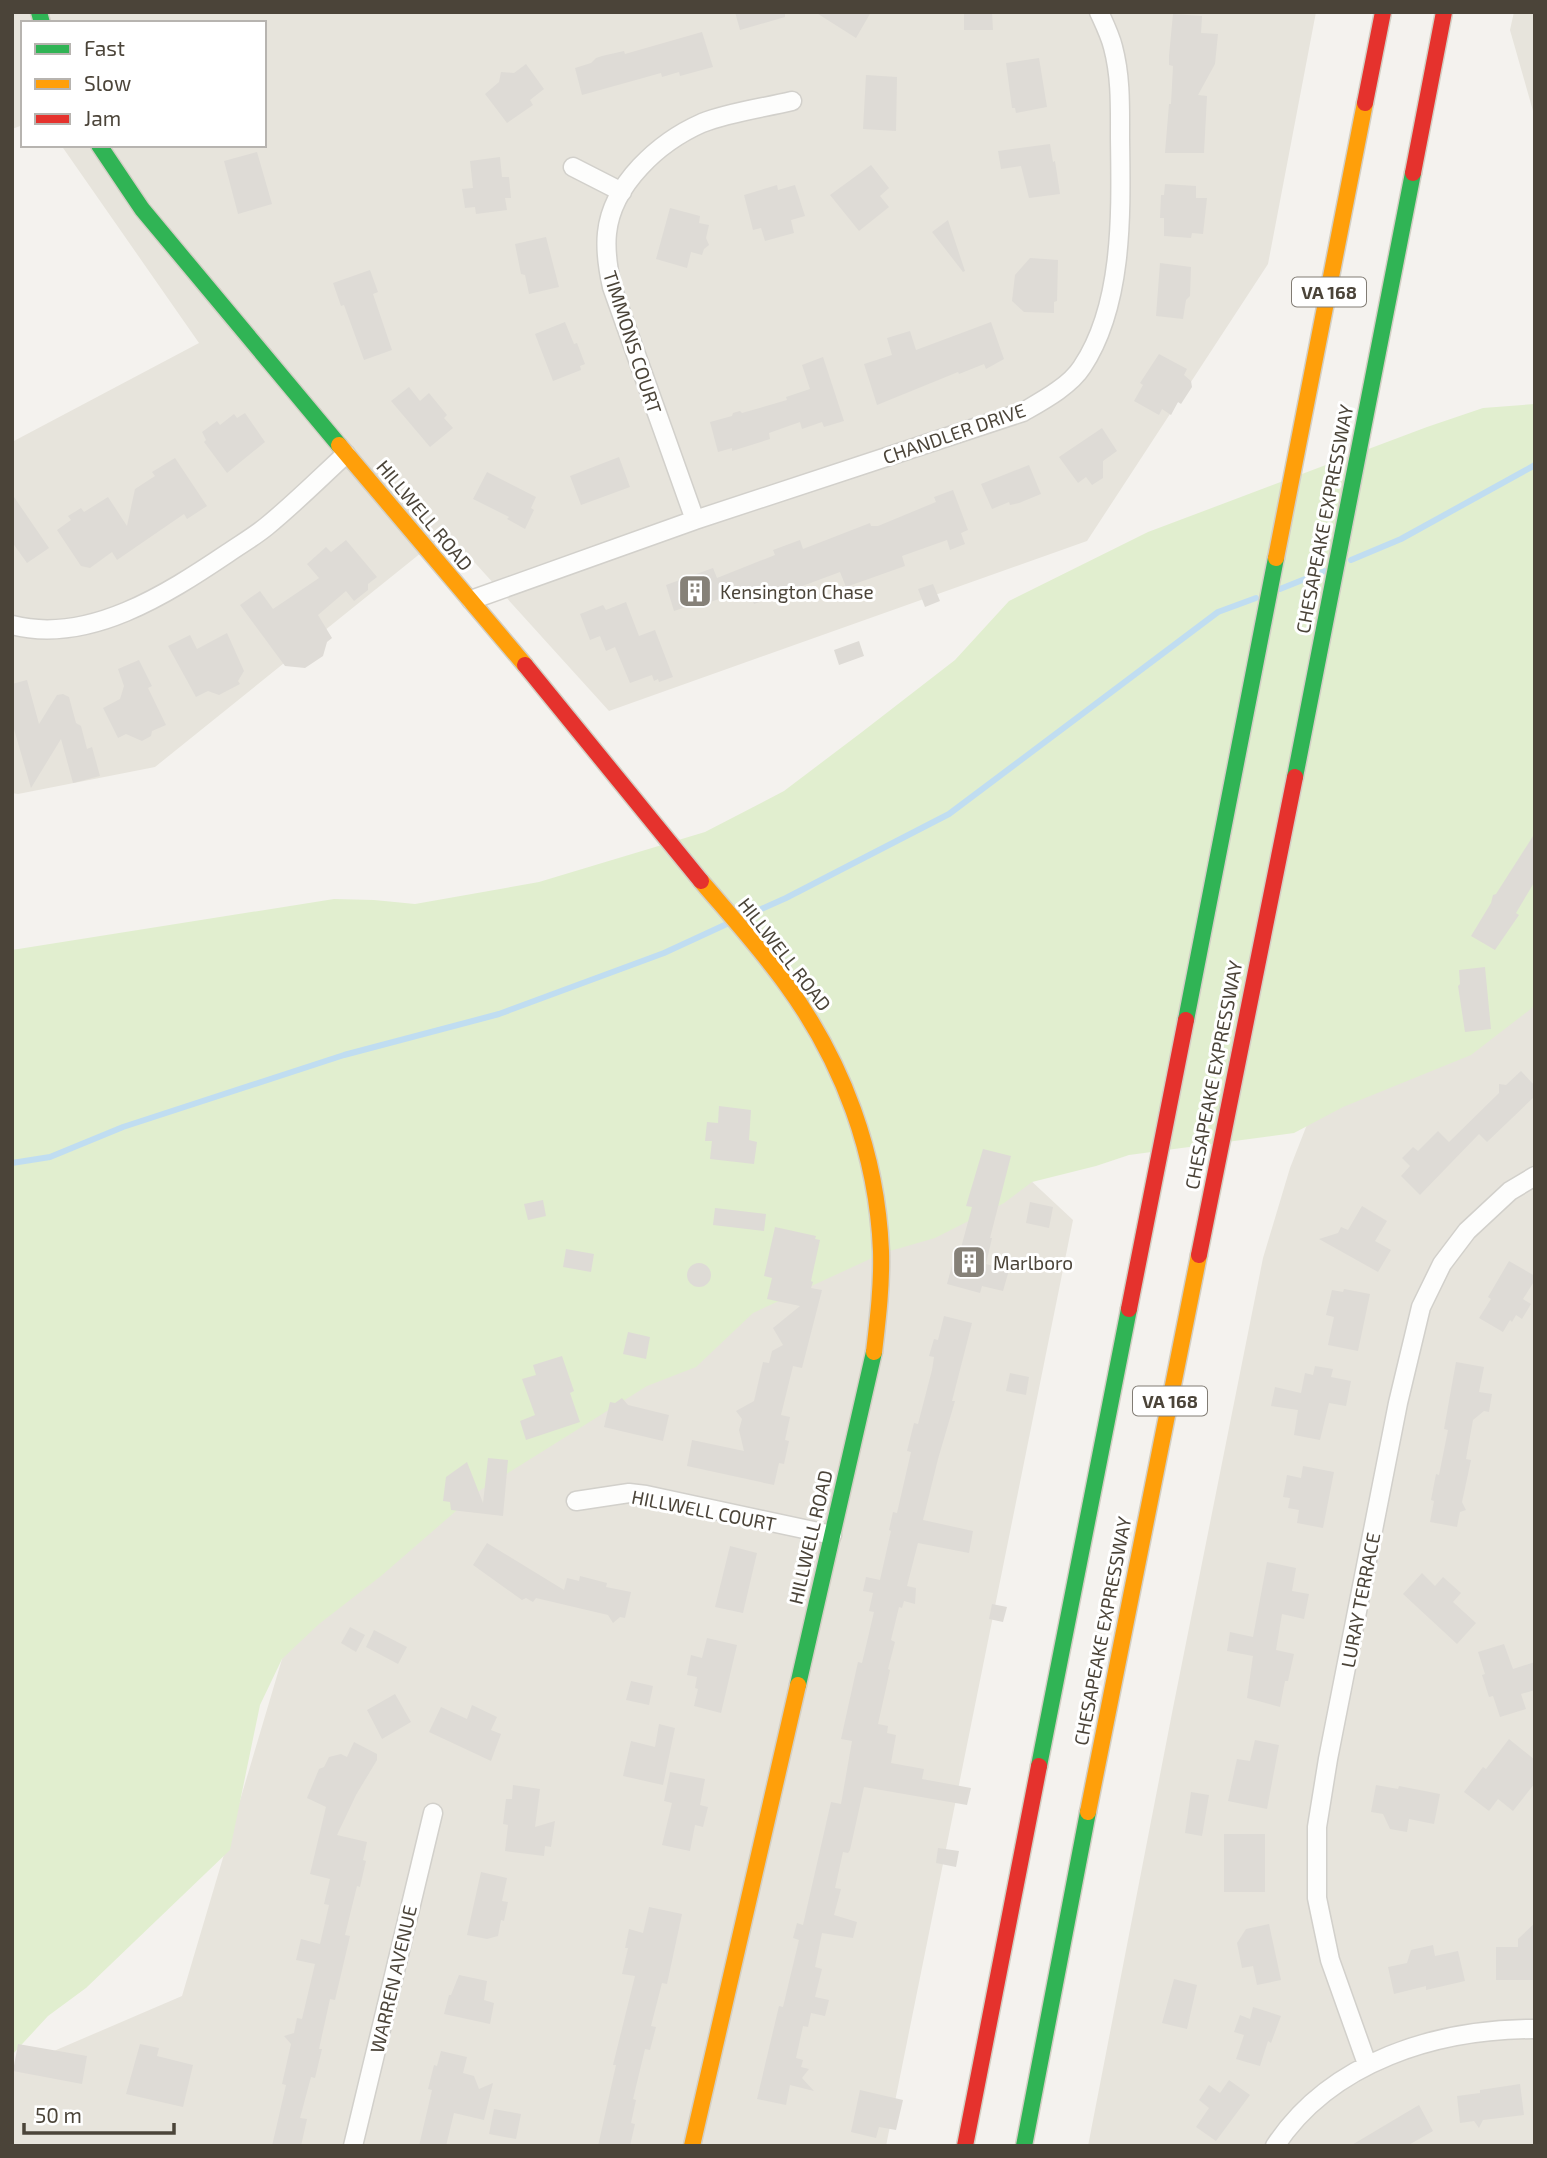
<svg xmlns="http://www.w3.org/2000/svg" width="1547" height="2158" font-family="'Exo 2',sans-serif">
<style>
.residential{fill:#e7e4dc}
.green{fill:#e1eecf}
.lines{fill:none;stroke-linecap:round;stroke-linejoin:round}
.stream{stroke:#c0ddf1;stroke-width:6}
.building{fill:#dedbd6}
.street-casing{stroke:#d2d0cb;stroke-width:21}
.fast-casing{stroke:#d3cfc5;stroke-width:19}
.slow-casing{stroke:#d3cfc5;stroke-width:19}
.jam-casing{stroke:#d3cfc5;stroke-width:19}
.street{stroke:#fdfdfc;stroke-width:18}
.fast{stroke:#30b455;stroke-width:16}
.slow{stroke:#ff9f0a;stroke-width:16}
.jam{stroke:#e5322d;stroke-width:16}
.labels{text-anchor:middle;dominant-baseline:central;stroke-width:6;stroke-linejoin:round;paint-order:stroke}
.shield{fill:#fff;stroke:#817c74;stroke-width:2}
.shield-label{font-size:18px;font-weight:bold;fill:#4b4439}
.street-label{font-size:19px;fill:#4b4439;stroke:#fff}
.poi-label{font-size:19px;fill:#4b4439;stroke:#fff;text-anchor:start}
</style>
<rect width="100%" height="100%" fill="#f4f2ee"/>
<path class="residential" d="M12 12H1316L1268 264 1087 541 609 711 447 532 155 767 18 794 12 793V442L199 343 61 145H264V23H23V125L12 129Z
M1514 12H1535V118L1510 30Z
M1535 755V2146H1088L1173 1708 1263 1258 1290 1168 1317 1099Z
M919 1076 1073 1220 886 2146H12V2069L182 1996 282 1659 562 1206Z"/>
<path class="green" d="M1535 404V1004L1532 1008 1471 1055 1343 1107 1294 1133 1129 1155 1096 1166 1032 1182 1004 1203 935 1238 883 1253 753 1313 696 1367 647 1386 479 1491 381 1576 319 1624 282 1659 260 1705 230 1850 86 1988 48 2016 12 2055V950L334 899 374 900 415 904 539 882 705 832 784 791 862 732 955 660 1009 601 1148 532 1427 427 1483 408Z"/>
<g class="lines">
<path class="stream" d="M1351 560 1401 539 1535 465
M1280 589 1325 571
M739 919 786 898 949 814 1218 612 1256 598
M12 1163 50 1157 123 1127 344 1055 499 1014 664 953 729 923"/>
</g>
<path class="building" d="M735 12H785V17L740 30Z
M815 12H871L856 38Z
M964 12H992L993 30H964Z
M1173 14 1202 16 1201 33 1218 34 1215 64 1198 95 1207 96 1204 153H1165L1169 104H1171L1173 66 1169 65V56Z
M702 32 713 67 680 76 679 72 662 77 661 73 582 95 575 68 591 63 596 58 602 56 624 51 625 54Z
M1039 58 1047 107 1016 113 1015 108H1012L1006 63Z
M526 64 544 89 530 100 533 105 507 123 485 94 499 82 501 72 514 73Z
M866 75 897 77 896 131 863 129Z
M1050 144 1053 162 1055 161 1060 194 1029 198 1021 166 1001 169 998 151Z
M257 152 272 204 238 214 224 161Z
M500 157 502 177H509L511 198H505L507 210 476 214 475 207 465 208 462 189 473 188 470 161Z
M871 165 889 188 880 196 889 207 859 231 830 195Z
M1165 184 1196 186V198H1207L1203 234 1192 233 1191 238 1164 236V218H1160L1161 195H1164Z
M777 185 778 190 795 185 805 216 791 220 794 233 765 241 761 228 753 230 744 195Z
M670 208 700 216 699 223 709 225 706 238 709 245 704 249 702 255 691 252 687 268 656 259Z
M948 220 965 271 963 272 932 232Z
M546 237 559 287 529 294 525 275 521 274 515 244Z
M1030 258 1058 260 1057 301 1054 302V313L1024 312 1012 301 1015 275Z
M1160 263 1191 267 1190 296 1186 300 1183 319 1156 316Z
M370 270 378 292 373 294 392 350 364 360 344 305 341 306 333 283Z
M565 322 574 344 577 343 585 364 580 366 581 370 553 381 535 334Z
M991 322 1004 359 986 369 984 364 959 374 958 372 877 405 864 364 892 355 887 338 910 331 916 350Z
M1159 354 1187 369 1184 375 1191 381 1192 387 1181 404 1178 402 1171 415 1162 409 1159 415 1134 401 1143 385 1140 383Z
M823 357 844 421 824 427 822 422 802 429 800 422 769 433 770 439 732 451V448L718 452 710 422 732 416 733 413 740 411 742 413 787 400 786 397 810 389 802 365Z
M409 387 420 401 429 393 447 415 444 418 453 428 430 447 391 401Z
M245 413 265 442 227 473 204 442 206 440 202 432 217 421 220 425 234 414 237 418Z
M1102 428 1117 451 1103 461V478L1092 485 1086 477 1078 483 1059 457Z
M619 457 630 487 581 505 570 476Z
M175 458 207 506 187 519 184 514 117 560 112 552 90 568 81 566 57 530 71 520 68 516 81 508 84 512 108 497 127 526 135 489 155 476 152 472Z
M1029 465 1041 494 1019 503 1010 505 1009 502 992 509 981 484Z
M487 472 536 497 531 508 534 510 525 529 507 519 509 517 473 499Z
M953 490 968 530 961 533 965 544 950 550 947 540 902 556 905 566 846 587 840 572 754 604 748 589 693 608 692 605 674 611 666 585 713 568 717 578 775 555 773 550 800 540 803 549 870 523 871 526H878L936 502 934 497Z
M12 494 49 548 27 563 12 542Z
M346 540 377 577 368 584V590L354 601 346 591 318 615 332 638 327 642 323 656 305 668 285 666 240 605 260 591 273 609 319 578 307 564 326 547 331 552Z
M933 584 940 601 925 607 918 589Z
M626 602 639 636 655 630 673 677 659 682 658 679 654 681 652 675 630 683 615 647 606 651 600 636 590 640 580 614 603 605 606 610Z
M227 633 244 671 238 681 240 684 219 695 208 691 196 697 168 646 190 635 197 649Z
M859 641 864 656 839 665 834 650Z
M139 660 152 686 148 688 166 725 152 731 151 736 142 741 126 734 118 738 103 708 120 699 124 686 118 669Z
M27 680 39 724 57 695 63 694 69 697 76 723 81 726 87 749 92 747 100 776 73 783 61 739 31 788 12 722V684Z
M1535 833V881L1516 913 1519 915 1495 950 1471 936 1491 903 1493 895 1496 894Z
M1485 967 1491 1029 1465 1032 1458 986 1460 984 1459 970Z
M1521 1071 1535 1086V1096L1487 1142 1479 1134 1420 1195 1401 1176 1410 1166 1402 1158 1413 1147 1418 1151 1438 1131 1449 1142 1499 1093V1084L1506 1085Z
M719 1106 751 1110 749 1140 757 1142 754 1164 710 1159 712 1141H705L707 1122 718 1123Z
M983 1149 1011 1156 990 1238H992L986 1264 1009 1270 1003 1291 982 1286 980 1293 947 1284 954 1258 958 1259 972 1207 966 1206Z
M543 1200 546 1216 528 1220 524 1204Z
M1030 1202 1053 1207 1049 1228 1026 1223Z
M1362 1206 1387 1221 1375 1241 1391 1250 1378 1272 1319 1239 1338 1233 1341 1227 1348 1230Z
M715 1208 766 1214 764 1231 713 1225Z
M775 1227 816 1236 815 1239 820 1240 811 1281 813 1282 811 1288 822 1290 802 1368 793 1366 781 1415 790 1417 785 1440 789 1441 784 1464 779 1463 774 1485 687 1466 692 1440 744 1451 739 1430 742 1419 736 1411 754 1401 763 1362 769 1363 772 1351 783 1345 773 1328 800 1306 767 1299 772 1278 764 1276Z
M566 1249 594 1254 591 1272 563 1267Z
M1509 1261 1535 1276V1280L1523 1299 1531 1304 1522 1319 1516 1315 1512 1322 1510 1320 1503 1332 1479 1318 1491 1299 1488 1297Z
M687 1275a12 12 0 1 1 24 0a12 12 0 1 1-24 0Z
M1344 1289 1370 1294 1358 1351 1328 1345 1334 1317 1326 1315 1332 1290 1343 1292Z
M944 1316 972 1323 952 1401H955L938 1459 923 1520 973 1531 969 1553 918 1543 907 1586 916 1588 915 1604 904 1601 902 1608 899 1607 891 1640 895 1642 888 1669 890 1670 878 1724 888 1726 887 1733 896 1735 891 1763 924 1769 922 1779 971 1788 967 1805 864 1787 850 1850 848 1853 843 1852 835 1888 841 1889 834 1915 857 1922 853 1938 822 1933 815 1967 822 1969 815 1997 829 2000 825 2016 811 2013 808 2027 803 2026 796 2058 803 2060 801 2067 809 2069 802 2078 814 2091 790 2085 786 2105 757 2099 779 2006 783 2007 799 1940 793 1938 797 1923 803 1925 831 1802 841 1804 852 1741 841 1739 858 1662 862 1663 874 1612 869 1611 873 1593 863 1591 866 1577 880 1580 891 1531 889 1530 893 1512 897 1513 911 1452 907 1451 914 1423 918 1424 932 1370 934 1357 929 1356 934 1339 938 1340Z
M628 1332 650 1337 646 1359 623 1354Z
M562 1356 574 1391 570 1393 580 1422 526 1440 520 1421 535 1415 522 1379 536 1375 533 1365Z
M1456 1362 1484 1367 1479 1392 1492 1394 1489 1412 1484 1411 1473 1420 1466 1459 1471 1460 1462 1502 1466 1510 1460 1512 1457 1527 1430 1522 1434 1501 1431 1500 1436 1474 1439 1475 1448 1430 1444 1429Z
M1315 1366 1333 1369 1331 1377 1351 1381 1346 1406 1329 1403 1320 1440 1294 1435 1298 1410 1271 1406 1275 1387 1301 1393 1305 1373 1313 1375Z
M1010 1373 1029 1377 1026 1395 1006 1391Z
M622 1398 628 1405 669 1415 663 1441 604 1427 610 1402 615 1403Z
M488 1458 508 1460 503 1516 451 1510 450 1502 443 1501 446 1477 467 1462 483 1503Z
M1303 1466 1334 1472 1323 1528 1297 1523 1299 1510 1288 1508 1290 1498 1283 1497 1287 1475 1301 1478Z
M487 1543 564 1590 567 1578 579 1581 580 1576 607 1583 606 1587 631 1592 625 1618 620 1617 613 1623 608 1615 536 1598 533 1602 526 1598 522 1600 473 1565Z
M730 1546 757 1553 743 1613 715 1607Z
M1267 1562 1296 1568 1292 1591 1309 1594 1304 1619 1282 1614 1276 1650 1294 1654 1288 1681H1285L1280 1707 1247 1698 1253 1656 1227 1651 1230 1632 1253 1637Z
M1422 1573 1435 1586 1443 1577 1461 1593 1453 1602 1476 1623 1457 1644 1403 1594Z
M992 1604 1007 1607 1003 1622 989 1619Z
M350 1627 365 1635 356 1652 341 1643Z
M374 1630 407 1647 398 1664 366 1647Z
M707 1638 737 1645 721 1713 694 1706 698 1689 695 1688 697 1677 687 1675 691 1655 702 1658Z
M1504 1644 1513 1669 1535 1662V1690L1521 1694 1526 1709 1500 1717 1493 1696 1489 1697 1482 1675 1485 1674 1478 1652Z
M631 1681 653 1686 649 1705 626 1700Z
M395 1694 411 1722 382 1739 367 1710Z
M472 1705 497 1717 491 1730 501 1734 491 1761 429 1732 441 1707 467 1719Z
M659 1724 675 1728 663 1785 623 1776 631 1741 655 1747Z
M1509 1739 1535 1760V1783L1513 1811 1498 1799 1489 1811 1464 1792 1483 1767 1486 1769Z
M1255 1740 1279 1745 1267 1809 1228 1801 1237 1759 1250 1761Z
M354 1742 377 1754V1760L356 1795 337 1835 367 1842 363 1860 366 1861 360 1887 357 1886 345 1935 350 1936 335 2000 330 1999 319 2049H322L315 2078 311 2077 300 2118 307 2119 301 2146H272L286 2085 282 2084 291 2044 284 2036 294 2033 297 2018 302 2019 315 1964 296 1960 301 1939 320 1944 329 1905 324 1904 330 1879 310 1874 326 1807 307 1798 319 1769 324 1767 329 1757 341 1754 347 1757Z
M670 1772 705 1779 700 1805 708 1807 703 1827 695 1825 690 1851 662 1845 672 1803 664 1801Z
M513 1785 540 1789 535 1827 555 1821 551 1847 545 1846 544 1856 505 1851 508 1825 503 1824 506 1799H512Z
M1376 1785 1398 1789 1399 1786 1440 1794 1434 1824 1409 1819 1407 1832 1390 1829 1383 1814 1371 1812Z
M1191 1792 1209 1795 1202 1836 1185 1833Z
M1224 1834H1265V1892H1224Z
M938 1848 959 1851 956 1867 936 1863Z
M481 1872 507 1878 502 1901 508 1902 504 1921 501 1920 498 1936 487 1939 467 1935Z
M649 1907 682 1914 667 1984 662 1983 651 2026 656 2027 650 2050 645 2049 633 2099 636 2100 631 2123 635 2124 630 2146H598L616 2065H613L635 1976 622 1974 628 1948H625L629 1929 643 1933Z
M1535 1923V1980H1496V1947H1518V1939Z
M1269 1924 1281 1980 1257 1985 1253 1966 1242 1968 1237 1943 1246 1929Z
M1433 1945 1435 1956 1458 1951 1465 1981 1426 1990V1986L1394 1994 1388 1967 1407 1963 1411 1950Z
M459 1975 487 1981 484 2000 494 2003 490 2024 444 2014 449 1995H451Z
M1174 1979 1197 1985 1187 2029 1162 2023Z
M1253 2007 1281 2016 1271 2043 1268 2041 1260 2066 1236 2059 1244 2035 1234 2032 1240 2015 1250 2019Z
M18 2044 87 2056 82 2084 13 2071Z
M140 2044 159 2048 157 2056 193 2065 183 2107 126 2094Z
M441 2051 467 2057 463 2073 474 2076 479 2089 493 2083 484 2120 454 2113 446 2146H419L432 2090 428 2089 434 2065 437 2066Z
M1229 2080 1250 2095 1216 2141 1196 2127 1209 2108 1199 2100 1209 2085 1220 2093Z
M1520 2084 1524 2115 1483 2120 1479 2128 1474 2121 1460 2123 1457 2096 1480 2093V2090Z
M860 2090 903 2100 896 2130 879 2127 876 2138 851 2132Z
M1419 2105 1433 2131 1407 2146H1350Z
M494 2109 521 2114 516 2139 489 2134Z"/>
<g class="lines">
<g class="street-casing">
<path id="street" d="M573 167 622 192
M695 520 612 287C608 269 605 252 607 233 612 184 659 142 702 123 730 112 763 108 792 101
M471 600 695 520 1023 412C1042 401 1070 386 1082 367 1124 304 1121 211 1120 138 1120 107 1121 77 1113 47 1110 35 1104 23 1099 12
M12 625C88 645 167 594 228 553 241 544 255 536 267 526 295 503 320 478 346 454
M576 1501 629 1493 646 1495 832 1535
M1367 2064 1330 1960 1317 1898V1827L1328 1759 1398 1403 1421 1307 1442 1264 1467 1231 1510 1191 1535 1176
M353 2146 433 1813
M1275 2146C1331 2061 1437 2029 1535 2029"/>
</g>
<g class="fast-casing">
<path id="fast" d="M39 12 42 23
M99 145 142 209 339 445
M1295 777 1413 173
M1186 1020 1276 558
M798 1685 874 1352
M1039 1766 1129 1309
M1024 2146 1088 1812"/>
</g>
<g class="slow-casing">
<path id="slow" d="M339 445 525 665
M1276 558 1365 103
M701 881C730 915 760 948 786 984 843 1062 877 1154 881 1251 882 1285 878 1318 874 1352
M1088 1812 1199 1255
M692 2146 798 1685"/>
</g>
<g class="jam-casing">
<path id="jam" d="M1365 103 1383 12
M1413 173 1444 12
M525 665 701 881
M1199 1255 1295 777
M1129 1309 1186 1020
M965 2146 1039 1766"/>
</g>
<use href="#street" class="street"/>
<use href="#fast" class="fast"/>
<use href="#slow" class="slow"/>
<use href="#jam" class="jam"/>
</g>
<defs>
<g id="building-square" transform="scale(1.75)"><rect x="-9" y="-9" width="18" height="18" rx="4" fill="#868178" stroke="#fff"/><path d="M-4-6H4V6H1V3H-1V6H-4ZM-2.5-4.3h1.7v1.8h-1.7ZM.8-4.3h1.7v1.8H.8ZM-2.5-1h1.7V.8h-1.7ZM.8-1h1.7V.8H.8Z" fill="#fff"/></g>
</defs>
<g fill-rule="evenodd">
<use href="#building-square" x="695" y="591"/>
<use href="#building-square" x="969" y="1262"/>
</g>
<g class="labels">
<g class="shield">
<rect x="1292" y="277.5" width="74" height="29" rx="5"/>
<rect x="1133" y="1386.5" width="74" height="29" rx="5"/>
</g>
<g class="shield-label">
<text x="1329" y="292">VA 168</text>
<text x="1170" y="1401">VA 168</text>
</g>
<g class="street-label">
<text transform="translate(633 342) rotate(72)">TIMMONS COURT</text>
<text transform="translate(954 433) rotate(-19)">CHANDLER DRIVE</text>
<text transform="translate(425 515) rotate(50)">HILLWELL ROAD</text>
<text transform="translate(1324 519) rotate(-79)">CHESAPEAKE EXPRESSWAY</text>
<text transform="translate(785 954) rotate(52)">HILLWELL ROAD</text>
<text transform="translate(1213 1075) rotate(-79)">CHESAPEAKE EXPRESSWAY</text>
<text transform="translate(704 1510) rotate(11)">HILLWELL COURT</text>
<text transform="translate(810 1537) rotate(-77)">HILLWELL ROAD</text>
<text transform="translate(1360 1600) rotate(-79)">LURAY TERRACE</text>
<text transform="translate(1102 1631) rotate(-79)">CHESAPEAKE EXPRESSWAY</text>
<text transform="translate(393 1979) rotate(-77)">WARREN AVENUE</text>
</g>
<g class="poi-label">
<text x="720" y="591">Kensington Chase</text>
<text x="993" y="1262">Marlboro</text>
</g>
</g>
<rect width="1547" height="2158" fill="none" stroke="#4b4439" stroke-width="28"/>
<rect x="21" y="21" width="245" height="126" fill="#ffffff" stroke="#b7b4b0" stroke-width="2"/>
<rect x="35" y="44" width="35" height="10" fill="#30b455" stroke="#b7b4b0" stroke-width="2"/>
<text x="84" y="56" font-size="21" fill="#4b4439">Fast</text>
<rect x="35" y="79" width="35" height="10" fill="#ff9f0a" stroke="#b7b4b0" stroke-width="2"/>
<text x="84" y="91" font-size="21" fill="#4b4439">Slow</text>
<rect x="35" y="114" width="35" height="10" fill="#e5322d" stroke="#b7b4b0" stroke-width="2"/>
<text x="84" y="126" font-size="21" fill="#4b4439">Jam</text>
<path d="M24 2123v10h150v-10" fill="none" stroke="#4b4439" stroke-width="3.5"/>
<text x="35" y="2123" font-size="21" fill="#4b4439" stroke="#ffffff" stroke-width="5" paint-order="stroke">50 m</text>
</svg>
